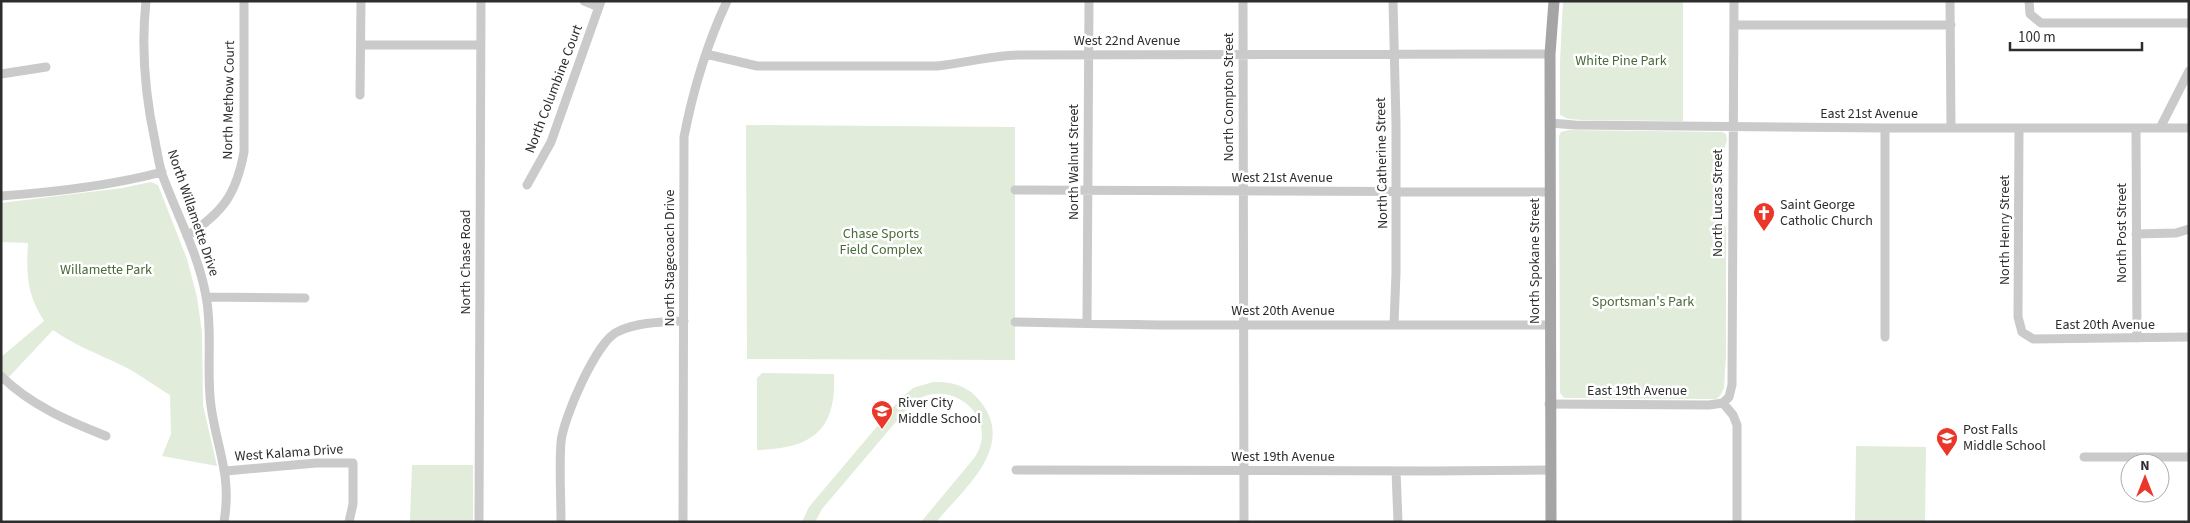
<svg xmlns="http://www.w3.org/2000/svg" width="2190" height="523" font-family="'Source Sans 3',sans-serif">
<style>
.green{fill:#e1ecda}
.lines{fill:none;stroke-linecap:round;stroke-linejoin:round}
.minor{stroke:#cacaca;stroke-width:9}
.major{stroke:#a5a5a5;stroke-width:11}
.labels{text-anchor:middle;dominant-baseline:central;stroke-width:5;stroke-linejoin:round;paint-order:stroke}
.street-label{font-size:14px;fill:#2d2d2d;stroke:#fff}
.park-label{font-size:14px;fill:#496a39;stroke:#fff}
.poi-label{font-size:14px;fill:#2d2d2d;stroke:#fff;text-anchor:start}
</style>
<rect width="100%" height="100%" fill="#fff"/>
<path class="green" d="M1563 1H1683V121L1583 120 1568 119 1560 115V62Z
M746 125 1015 127V360L747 359Z
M1569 130 1722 132 1726 134 1727 140 1724 149 1723 223 1726 228V355L1724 388 1720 396 1716 399 1570 398H1564L1560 393 1559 136 1561 132Z
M151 182 158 185 187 259 197 297 202 333 203 405 217 466 162 456 171 434 170 395C153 385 137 372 119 364 96 353 74 345 53 330L9 377 1 370V357L44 321C27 294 26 275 28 243L1 242V203L122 188Z
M762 373 834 374C837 431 811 449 757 450V378Z
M933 382C954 381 971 387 983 405 1014 449 963 490 936 522H921L975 457C1001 416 948 374 911 404L822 509 815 522H802L809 507 901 398 913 388Z
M1856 446 1926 447 1925 522H1855Z
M412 465H473V522H410Z"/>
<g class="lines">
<path class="minor" d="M146 1C141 48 145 95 155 141 157 152 159 164 162 174 177 215 198 253 206 296 213 332 206 370 211 406 217 450 232 474 224 522
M584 1 599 7
M1243 1 1244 522
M1393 1 1396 123V273L1394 324
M1950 1 1951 128
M2029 1 2030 14 2041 23H2189
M1734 25H1951
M361 45H480
M706 54 757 66H937C966 63 993 55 1021 55L1550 54
M1 74 46 67
M360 95 361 1
M1550 123 1575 125 1885 128H2189
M1885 128V337
M2019 128 2018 317 2022 332 2033 339 2189 337
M2136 128 2137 338
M2160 128 2189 71
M527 185 551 142 601 1
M1015 190 1550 192
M1 196C55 192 110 186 162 172
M2136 234 2176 233 2189 229
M187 236C223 212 236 195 244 152V1
M206 297 305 298
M1015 322 1159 325H1550
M1087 323 1089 1
M1 376C30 405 68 421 106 436
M1723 403 1729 397 1732 385 1734 1
M1723 403 1733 415 1737 425V522
M1549 404 1709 405 1723 403
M2084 457H2189
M1016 470 1431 471 1549 470
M226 471 316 463H353V504L349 522
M1396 471 1398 522
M479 522 481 1
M561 522C561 496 559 468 561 442 563 419 596 342 617 332 637 322 662 322 684 321
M683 522 684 137C693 90 707 44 727 1"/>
<path class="major" d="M1551 522 1550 54 1554 1"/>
</g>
<defs>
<g id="church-pin" transform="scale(1.125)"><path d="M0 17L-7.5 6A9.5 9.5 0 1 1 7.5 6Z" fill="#eb3729" stroke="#fff"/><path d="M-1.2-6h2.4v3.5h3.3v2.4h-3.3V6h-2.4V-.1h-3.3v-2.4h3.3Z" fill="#fff"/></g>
<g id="school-pin" transform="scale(1.125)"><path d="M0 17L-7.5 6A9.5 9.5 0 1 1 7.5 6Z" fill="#eb3729" stroke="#fff"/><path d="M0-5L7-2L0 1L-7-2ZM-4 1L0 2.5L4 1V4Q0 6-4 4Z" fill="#fff"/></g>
</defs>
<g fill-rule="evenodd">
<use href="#church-pin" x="1764" y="213"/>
<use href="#school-pin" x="882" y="411"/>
<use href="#school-pin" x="1947" y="438"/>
</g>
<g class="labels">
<g class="street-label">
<text x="1127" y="41">West 22nd Avenue</text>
<text transform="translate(554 89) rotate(-69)">North Columbine Court</text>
<text transform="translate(1229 97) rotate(-90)">North Compton Street</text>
<text transform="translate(229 100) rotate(-89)">North Methow Court</text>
<text x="1869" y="114">East 21st Avenue</text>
<text transform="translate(1074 162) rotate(-90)">North Walnut Street</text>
<text transform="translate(1382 163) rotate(-91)">North Catherine Street</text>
<text x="1282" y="178">West 21st Avenue</text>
<text transform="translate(1718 203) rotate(-90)">North Lucas Street</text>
<text transform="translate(193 213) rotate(71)">North Willamette Drive</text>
<text transform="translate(2005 230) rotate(-90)">North Henry Street</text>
<text transform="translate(2122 233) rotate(-90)">North Post Street</text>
<text transform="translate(670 258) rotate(-90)">North Stagecoach Drive</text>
<text transform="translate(1535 261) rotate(-90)">North Spokane Street</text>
<text transform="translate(466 262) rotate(-90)">North Chase Road</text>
<text x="1283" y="311">West 20th Avenue</text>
<text x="2105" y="325">East 20th Avenue</text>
<text x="1637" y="391">East 19th Avenue</text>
<text transform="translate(289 453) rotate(-4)">West Kalama Drive</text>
<text x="1283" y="457">West 19th Avenue</text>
</g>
<g class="park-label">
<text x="1621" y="61">White Pine Park</text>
<text x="881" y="234">Chase Sports<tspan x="881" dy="16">Field Complex</tspan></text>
<text x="106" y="270">Willamette Park</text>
<text x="1643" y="302">Sportsman's Park</text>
</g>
<g class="poi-label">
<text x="1780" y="205">Saint George<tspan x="1780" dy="16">Catholic Church</tspan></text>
<text x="898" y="403">River City<tspan x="898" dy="16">Middle School</tspan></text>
<text x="1963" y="430">Post Falls<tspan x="1963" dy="16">Middle School</tspan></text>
</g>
</g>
<rect width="2190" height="523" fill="none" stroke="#2d2d2d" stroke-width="5"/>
<g transform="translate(2145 478)"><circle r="24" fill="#ffffff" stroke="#ababab"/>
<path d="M0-4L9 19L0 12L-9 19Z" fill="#eb3729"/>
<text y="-8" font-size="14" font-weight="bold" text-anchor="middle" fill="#2d2d2d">N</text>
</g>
<path d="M2010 42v8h132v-8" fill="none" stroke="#2d2d2d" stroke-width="2.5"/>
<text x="2018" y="42" font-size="15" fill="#2d2d2d" stroke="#ffffff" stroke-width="4" paint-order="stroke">100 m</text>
</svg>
